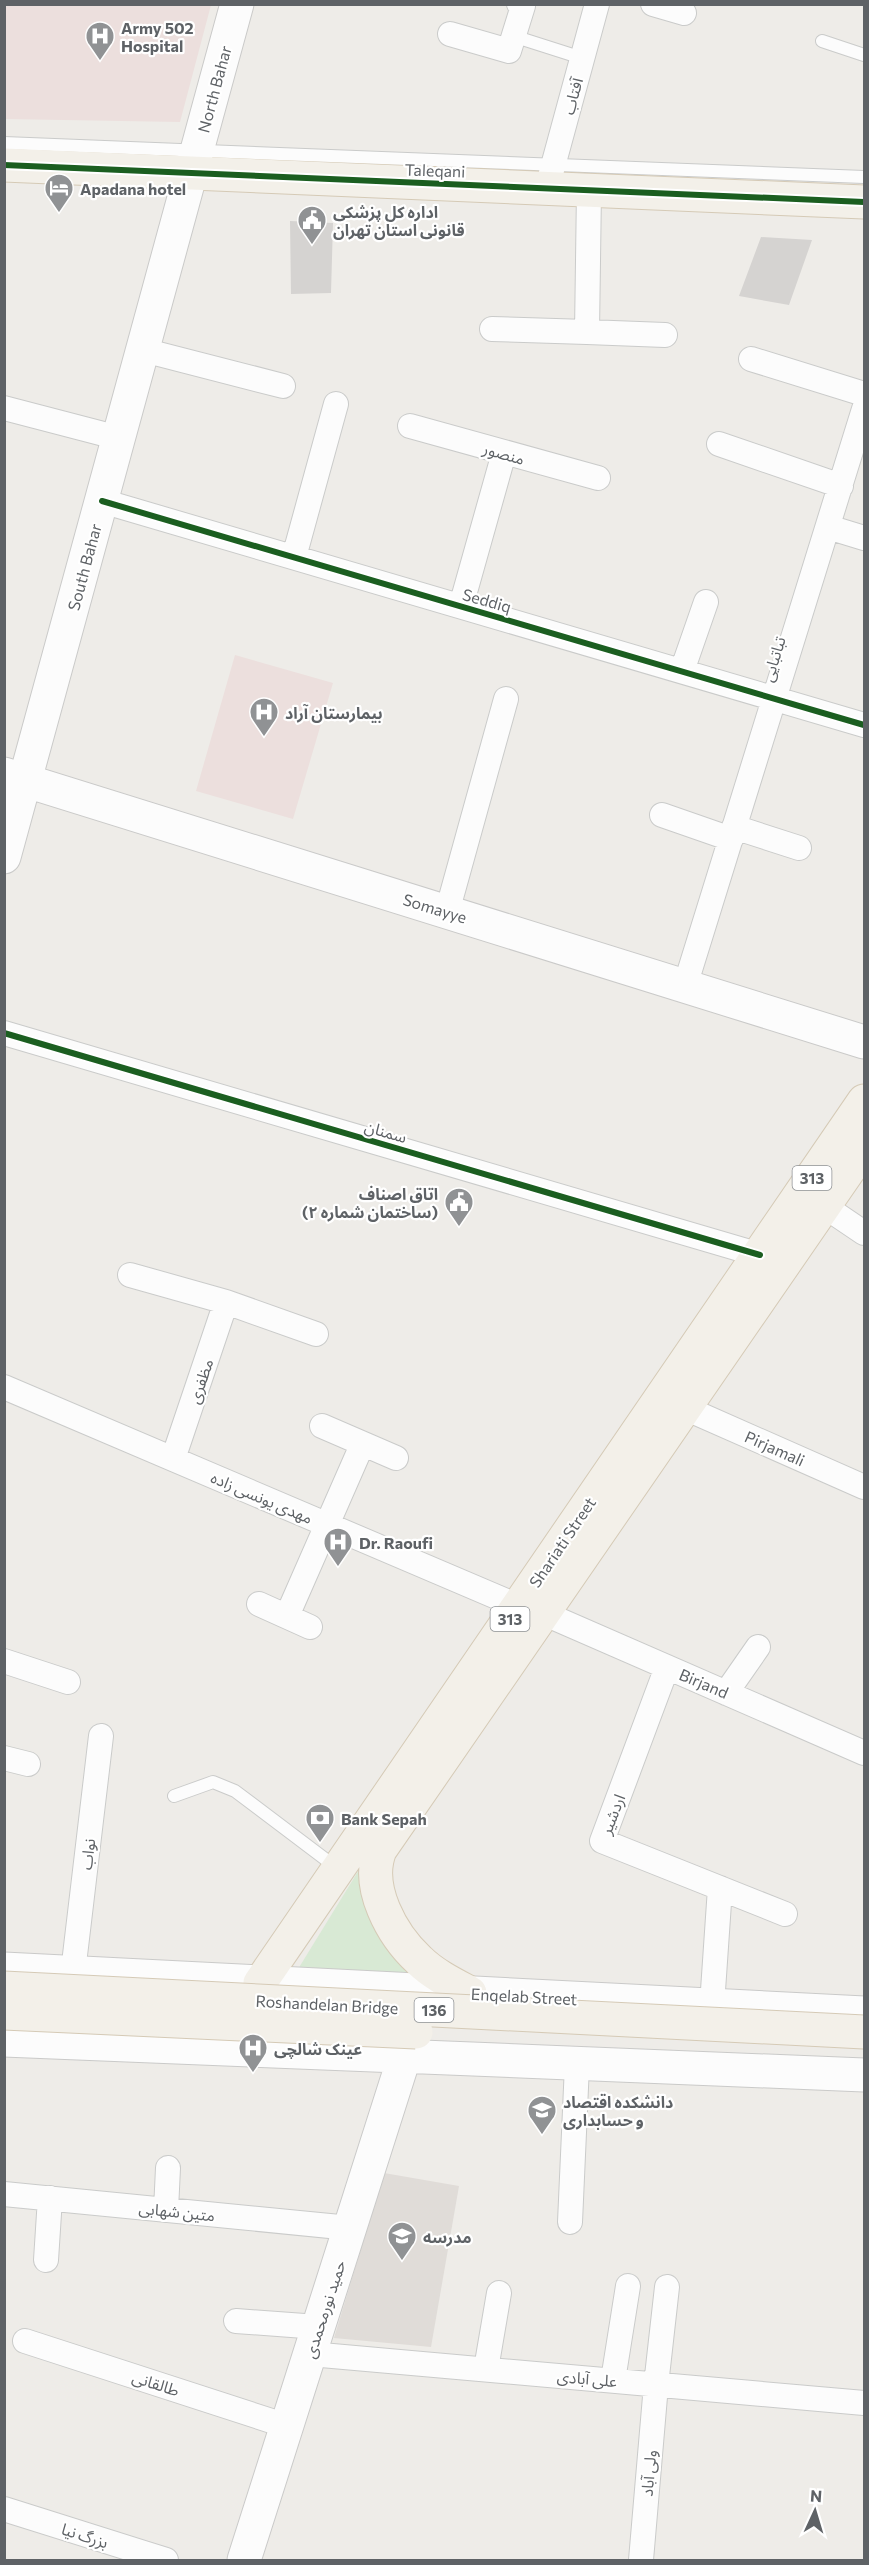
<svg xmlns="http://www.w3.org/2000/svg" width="869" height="2565" font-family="Commissioner,'Noto Sans Arabic',sans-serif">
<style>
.education{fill:#e0dcd8}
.medical{fill:#ecdfdd}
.green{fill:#d8e9d4}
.building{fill:#d5d3d1}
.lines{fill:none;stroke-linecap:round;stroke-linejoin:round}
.lane-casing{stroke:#cacbca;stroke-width:14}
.street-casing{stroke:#cacbca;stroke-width:26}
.secondary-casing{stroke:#cacac9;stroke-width:35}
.primary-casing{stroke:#d5cab6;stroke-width:35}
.lane{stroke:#fcfcfc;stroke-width:12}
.street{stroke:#fcfcfc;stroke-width:24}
.secondary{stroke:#fcfcfc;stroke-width:33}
.primary{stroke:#f3f0e9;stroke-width:33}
.primary-bridge-casing{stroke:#d5cab6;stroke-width:35;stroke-linecap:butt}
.primary-bridge{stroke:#f3f0e9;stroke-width:33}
.cycleway-casing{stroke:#fff;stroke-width:10}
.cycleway{stroke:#1b5e20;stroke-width:6}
.labels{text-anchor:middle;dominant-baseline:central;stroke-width:4.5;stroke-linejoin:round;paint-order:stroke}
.shield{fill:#fff;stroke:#8e9194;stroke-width:1.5}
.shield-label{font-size:15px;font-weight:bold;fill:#5e6266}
.poi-label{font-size:16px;font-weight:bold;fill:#5e6266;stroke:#fff;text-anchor:start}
.street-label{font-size:16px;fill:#5e6266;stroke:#fff}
</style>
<rect width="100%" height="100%" fill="#eeece8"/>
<path class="education" d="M384 2173 459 2186 431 2347 334 2338Z"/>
<path class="medical" d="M5 4 211 5 180 122 5 119Z
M235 655 333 683 293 819 196 791Z"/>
<path class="green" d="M365 1860 430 1981 295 1974Z"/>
<path class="building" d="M290 221 333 223 331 293 291 294Z
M761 237 812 240 789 305 739 296Z"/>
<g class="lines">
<g class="lane-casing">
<path id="lane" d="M513 36 582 58
M822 41 864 55
M4 143 864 177
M174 1796 213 1782 235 1791 337 1868"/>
</g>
<g class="street-casing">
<path id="street" d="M653 4 684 13
M450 34 509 51 523 6 519 4
M547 188 597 4
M492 329 587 332 589 190
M587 332 665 335
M143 350 283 386
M751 359 864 394
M4 408 119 438
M410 426 598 478
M719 444 841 486
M102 501 864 725
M828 527 864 538
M294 557 336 404
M461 606 504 453
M682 671 706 602
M662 815 731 839
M734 827 799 848
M447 912 506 699
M685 986 864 409
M4 1033 760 1255
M824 1206 864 1233
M130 1275 226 1302 316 1334
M4 1387 518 1606
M685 1408 864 1487
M322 1426 396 1458
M173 1459 226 1302
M259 1604 310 1627
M543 1613 864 1753
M287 1616 362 1445
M4 1661 68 1682
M667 1667 602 1841 785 1914
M726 1693 758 1647
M4 1758 28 1764
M73 1972 101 1736
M712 2005 720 1888
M4 2194 350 2228
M166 2210 168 2168
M570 2222 577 2065
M46 2260 50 2198
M236 2321 318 2327
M25 2341 287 2426
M310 2354 864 2403
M486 2369 499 2293
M613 2380 628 2286
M4 2509 166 2560
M641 2560 656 2385 667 2287"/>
</g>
<g class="secondary-casing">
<path id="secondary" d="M4 774 864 1042
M4 857 237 4
M4 1969 864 2013
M4 2040 864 2075
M244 2560 404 2058"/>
</g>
<g class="primary-casing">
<path id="primary" d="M4 165 864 202
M260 1983 864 1101
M470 1993C453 1984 433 1974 419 1960 392 1935 365 1887 380 1850L864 1148"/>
</g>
<use href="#lane" class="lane"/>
<use href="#street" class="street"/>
<use href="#secondary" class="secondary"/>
<use href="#primary" class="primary"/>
<g class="primary-bridge-casing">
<path id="primary-bridge" d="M4 1988 864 2032
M4 2013 416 2032"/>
</g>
<use href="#primary-bridge" class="primary-bridge"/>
<g class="cycleway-casing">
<path id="cycleway" d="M4 165 864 202
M102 501 864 725
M4 1033 760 1255"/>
</g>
<use href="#cycleway" class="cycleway"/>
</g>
<defs>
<g id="hospital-pin" transform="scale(1.5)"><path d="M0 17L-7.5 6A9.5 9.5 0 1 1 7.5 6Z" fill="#909294" stroke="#fff"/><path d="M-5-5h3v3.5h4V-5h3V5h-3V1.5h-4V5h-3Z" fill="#fff"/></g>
<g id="hotel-pin" transform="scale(1.5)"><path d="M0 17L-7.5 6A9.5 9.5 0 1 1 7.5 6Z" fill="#909294" stroke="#fff"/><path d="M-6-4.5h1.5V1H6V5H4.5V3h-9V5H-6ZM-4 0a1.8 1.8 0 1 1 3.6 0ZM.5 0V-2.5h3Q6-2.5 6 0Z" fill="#fff"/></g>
<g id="civic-pin" transform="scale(1.5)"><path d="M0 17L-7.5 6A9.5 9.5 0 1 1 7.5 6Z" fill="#909294" stroke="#fff"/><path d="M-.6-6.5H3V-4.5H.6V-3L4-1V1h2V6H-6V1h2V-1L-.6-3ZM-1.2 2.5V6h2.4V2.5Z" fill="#fff"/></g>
<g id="bank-pin" transform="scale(1.5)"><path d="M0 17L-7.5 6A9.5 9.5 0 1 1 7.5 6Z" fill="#909294" stroke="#fff"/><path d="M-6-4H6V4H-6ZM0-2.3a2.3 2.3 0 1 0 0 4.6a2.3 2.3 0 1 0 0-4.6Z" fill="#fff"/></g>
<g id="university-pin" transform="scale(1.5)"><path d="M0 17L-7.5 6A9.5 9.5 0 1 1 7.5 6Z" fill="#909294" stroke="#fff"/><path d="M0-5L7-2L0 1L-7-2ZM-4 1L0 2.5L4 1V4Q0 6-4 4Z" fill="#fff"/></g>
<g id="school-pin" transform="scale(1.5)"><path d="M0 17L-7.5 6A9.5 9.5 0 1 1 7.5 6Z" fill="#909294" stroke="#fff"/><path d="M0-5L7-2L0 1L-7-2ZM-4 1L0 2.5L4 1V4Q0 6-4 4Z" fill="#fff"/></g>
</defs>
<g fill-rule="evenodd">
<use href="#hospital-pin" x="100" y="36"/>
<use href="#hotel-pin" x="59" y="188"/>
<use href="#civic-pin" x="312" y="220"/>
<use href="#hospital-pin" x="264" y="712"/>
<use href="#civic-pin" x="459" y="1202"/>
<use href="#hospital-pin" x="338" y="1542"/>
<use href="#bank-pin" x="320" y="1818"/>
<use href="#hospital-pin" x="253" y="2048"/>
<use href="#university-pin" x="542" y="2110"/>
<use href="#school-pin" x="402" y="2236"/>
</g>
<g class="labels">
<g class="shield">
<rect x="792.5" y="1166" width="39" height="24" rx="4.5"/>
<rect x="490.5" y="1607" width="39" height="24" rx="4.5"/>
<rect x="414.5" y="1998" width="39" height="24" rx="4.5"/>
</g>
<g class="shield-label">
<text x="812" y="1178">313</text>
<text x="510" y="1619">313</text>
<text x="434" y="2010">136</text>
</g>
<g class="poi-label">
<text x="121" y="27">Army 502<tspan x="121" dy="18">Hospital</tspan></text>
<text x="80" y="188">Apadana hotel</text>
<text x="333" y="211">اداره کل پزشکی<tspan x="333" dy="18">قانونی استان تهران</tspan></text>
<text x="285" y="712">بیمارستان آراد</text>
<text x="438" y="1193" text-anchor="end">اتاق اصناف<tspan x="438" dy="18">(ساختمان شماره ۲)</tspan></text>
<text x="359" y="1542">Dr. Raoufi</text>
<text x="341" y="1818">Bank Sepah</text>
<text x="274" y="2048">عينک شالچی</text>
<text x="563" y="2101">دانشکده اقتصاد<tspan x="563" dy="18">و حسابداری</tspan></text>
<text x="423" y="2236">مدرسه</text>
</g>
<g class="street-label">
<text transform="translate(214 89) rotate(-75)">North Bahar</text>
<text transform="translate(572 96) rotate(-75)">آفتاب</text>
<text transform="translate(435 170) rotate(2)">Taleqani</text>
<text transform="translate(504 453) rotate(16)">منصور</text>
<text transform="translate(84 567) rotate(-75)">South Bahar</text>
<text transform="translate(487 600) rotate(16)">Seddiq</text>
<text transform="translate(773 659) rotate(-73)">تباتبایی</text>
<text transform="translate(435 908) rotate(17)">Somayye</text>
<text transform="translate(386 1131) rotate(16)">سمنان</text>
<text transform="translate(200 1381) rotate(-71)">مظفری</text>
<text transform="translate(775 1448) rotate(24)">Pirjamali</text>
<text transform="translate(262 1497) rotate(23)">مهدی یونسی زاده</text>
<text transform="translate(562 1542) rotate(-56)">Shariati Street</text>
<text transform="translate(704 1683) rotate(23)">Birjand</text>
<text transform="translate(612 1814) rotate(-69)">اردشیر</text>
<text transform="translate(87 1854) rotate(-83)">نواب</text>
<text transform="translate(524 1996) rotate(3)">Enqelab Street</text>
<text transform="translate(327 2004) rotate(3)">Roshandelan Bridge</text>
<text transform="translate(177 2211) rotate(6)">متین شهابی</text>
<text transform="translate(324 2309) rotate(-72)">حمید نورمحمدی</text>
<text transform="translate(587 2378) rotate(5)">علی آبادی</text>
<text transform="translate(156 2383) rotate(18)">طالقانی</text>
<text transform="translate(648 2473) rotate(-85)">ولی آباد</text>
<text transform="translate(85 2535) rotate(18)">بزرگ نیا</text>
</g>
</g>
<rect width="869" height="2565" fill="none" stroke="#5e6266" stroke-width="12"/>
<g transform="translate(815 2511) rotate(4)" stroke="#ffffff" stroke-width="4.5" paint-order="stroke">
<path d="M0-4.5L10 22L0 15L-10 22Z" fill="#5e6266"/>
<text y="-9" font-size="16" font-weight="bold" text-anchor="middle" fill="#5e6266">N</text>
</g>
</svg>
